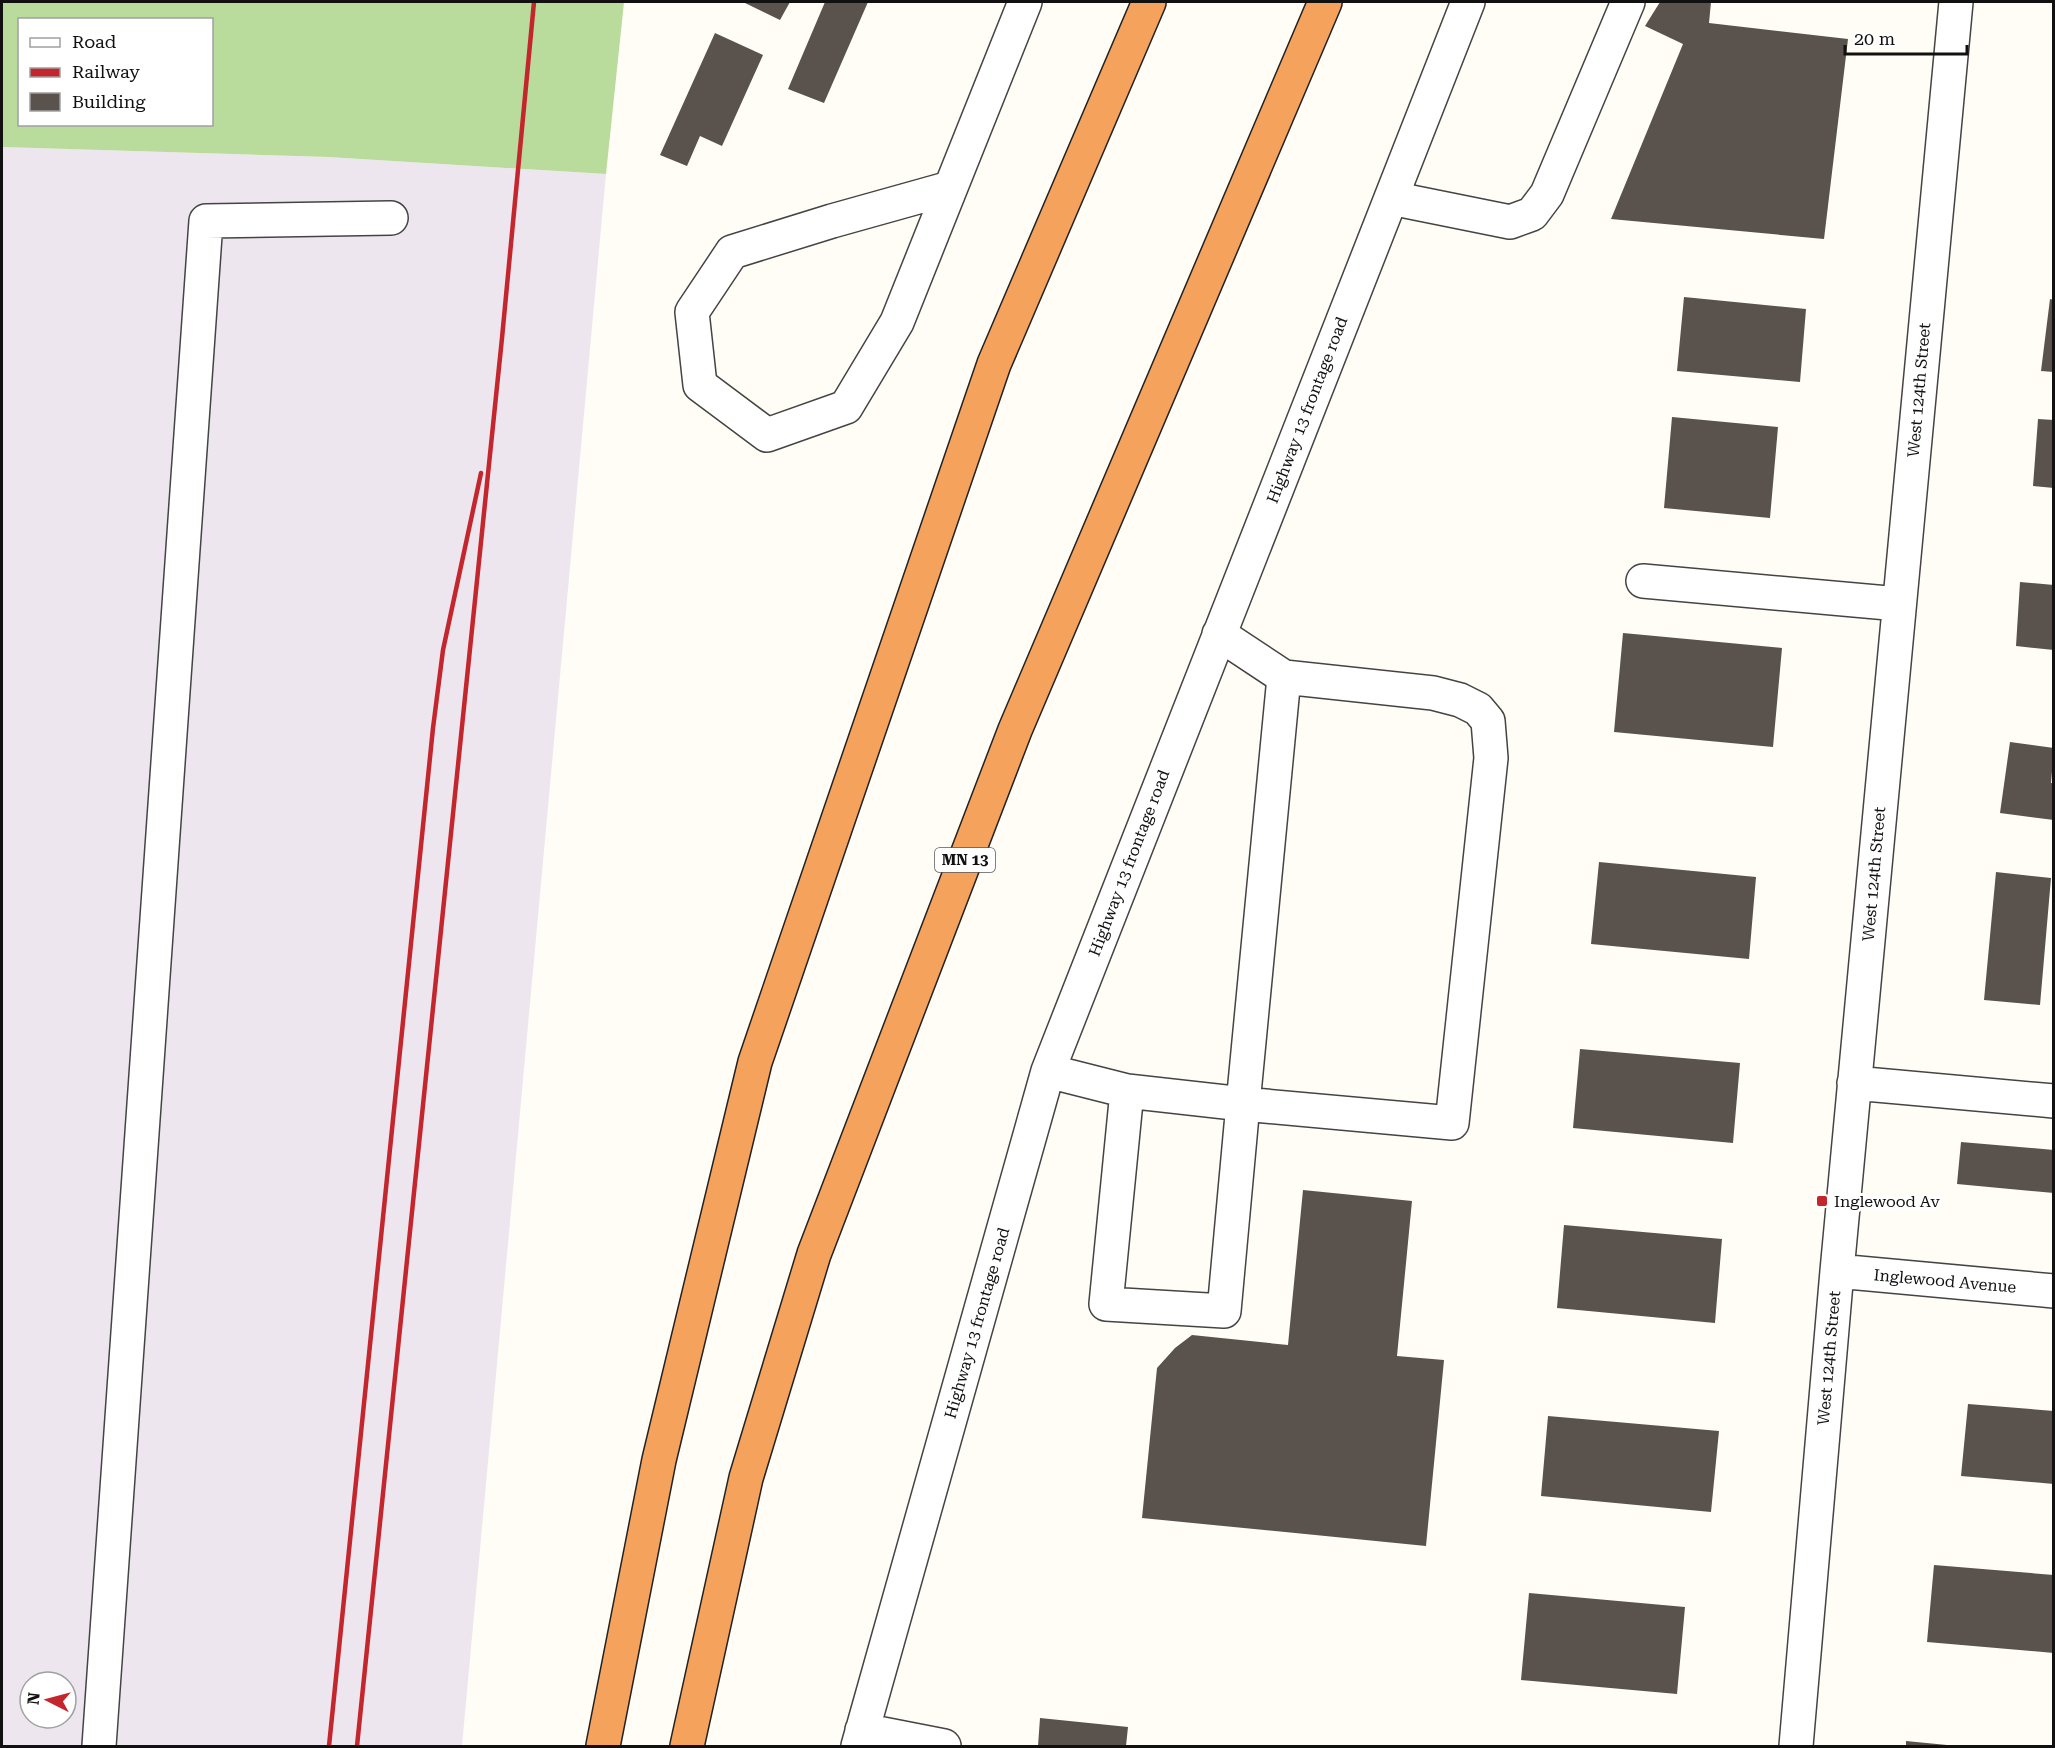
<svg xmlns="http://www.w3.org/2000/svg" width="2055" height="1748" font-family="'Roboto Serif',serif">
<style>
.industrial{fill:#eee6ef;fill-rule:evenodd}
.forest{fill:#b9dc9c;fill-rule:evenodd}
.building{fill:#5a524d}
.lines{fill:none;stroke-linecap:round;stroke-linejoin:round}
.minor-casing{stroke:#444;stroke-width:36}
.highway-casing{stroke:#222;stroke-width:36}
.minor{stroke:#fff;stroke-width:33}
.highway{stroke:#f5a25d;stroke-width:33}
.rail{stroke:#c4262e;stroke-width:4.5}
.poi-dot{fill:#c4262e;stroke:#fff;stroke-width:2}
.labels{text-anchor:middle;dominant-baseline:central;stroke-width:6;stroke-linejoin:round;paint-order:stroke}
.shield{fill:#fff;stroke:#585858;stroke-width:1.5}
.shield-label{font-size:15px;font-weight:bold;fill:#111}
.street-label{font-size:16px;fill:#111;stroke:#fff}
.poi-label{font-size:16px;fill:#111;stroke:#fff;text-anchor:start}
</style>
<rect width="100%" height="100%" fill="#fffdf5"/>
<path class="industrial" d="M2 147 328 157 606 174 462 1746H2ZM30 1682H66V1718H30Z"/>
<path class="forest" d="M2 2H624L606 174 328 157 2 147ZM20 20H212V124H20Z"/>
<path class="building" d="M743 2H790L780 20Z
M825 2H868L824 103 788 89Z
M1660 2H1711L1709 23 1848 39 1824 239 1611 219 1683 44 1645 26Z
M715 33 763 55 722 146 700 136 687 166 660 155Z
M1684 297 1806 309 1800 382 1677 371Z
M2050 299 2054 300V372L2041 371Z
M1672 417 1778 427 1770 518 1664 508Z
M2038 419 2054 420V488L2033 486Z
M2020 582 2054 585V650L2016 646Z
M1623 633 1782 648 1773 747 1614 732Z
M2010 742 2054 748 2051 783H2054V820L2000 813Z
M1599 862 1756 877 1749 959 1591 944Z
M1996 872 2051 878 2040 1005 1984 1000Z
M1580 1049 1740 1063 1733 1143 1573 1128Z
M1961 1142 2054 1150V1193L1957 1184Z
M1303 1190 1412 1201 1397 1356 1444 1360 1426 1546 1142 1518 1157 1368 1175 1348 1192 1335 1288 1345Z
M1564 1225 1722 1239 1715 1323 1557 1308Z
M1968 1404 2054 1411V1484L1961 1476Z
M1548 1416 1719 1431 1711 1512 1541 1496Z
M1934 1565 2054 1575V1653L1927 1642Z
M1529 1593 1685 1607 1677 1694 1521 1680Z
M1040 1718 1128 1727 1126 1746H1038Z
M1906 1741 1947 1745V1746H1906Z"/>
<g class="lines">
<g class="minor-casing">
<path id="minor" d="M950 188 832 221 732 252 692 312 700 385 767 435 846 407 897 322 1025 2
M1391 198 1510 222 1532 214 1547 194 1628 2
M1643 581 1899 604
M1219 634 1284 677 1243 1104 1452 1123 1491 758 1488 721 1478 709 1460 700 1433 693 1284 677
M1048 1071 1127 1091 1243 1104 1224 1311 1106 1304 1127 1091
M1854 1083 2054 1101
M1837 1271 2054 1291
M862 1730 944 1746
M99 1746 206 221 391 218
M858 1746 1048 1071 1468 2
M1796 1746 1837 1271 1956 2"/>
</g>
<g class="highway-casing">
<path id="highway" d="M603 1746 659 1460 755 1062 994 364 1149 2
M687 1746 746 1478 814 1254 1015 730 1325 2"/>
</g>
<use href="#minor" class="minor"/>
<use href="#highway" class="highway"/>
<path class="rail" d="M329 1746 433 728 443 650 481 473
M357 1746 502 338 534 2"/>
</g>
<rect class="poi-dot" x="1816" y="1195" width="12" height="12" rx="3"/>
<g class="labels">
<rect class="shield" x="935" y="848" width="60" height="24" rx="4.5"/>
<g class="shield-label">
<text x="965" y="860">MN 13</text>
</g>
<g class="street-label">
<text transform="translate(1919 390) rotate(-85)">West 124th Street</text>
<text transform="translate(1307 410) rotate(-69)">Highway 13 frontage road</text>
<text transform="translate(1129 863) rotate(-69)">Highway 13 frontage road</text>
<text transform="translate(1874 874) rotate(-85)">West 124th Street</text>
<text transform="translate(1945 1281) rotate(5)">Inglewood Avenue</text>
<text transform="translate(977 1323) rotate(-74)">Highway 13 frontage road</text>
<text transform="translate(1829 1358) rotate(-85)">West 124th Street</text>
</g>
<g class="poi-label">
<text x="1834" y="1201">Inglewood Av</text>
</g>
</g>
<rect width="2055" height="1748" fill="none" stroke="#111111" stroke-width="6"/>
<rect x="18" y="18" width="195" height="108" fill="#ffffff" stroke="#a0a0a0" stroke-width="1.5"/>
<rect x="30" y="38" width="30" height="9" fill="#ffffff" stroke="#a0a0a0" stroke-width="1.5"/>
<text x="72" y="48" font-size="18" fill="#111111">Road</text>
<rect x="30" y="68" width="30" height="9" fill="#c4262e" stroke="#a0a0a0" stroke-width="1.5"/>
<text x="72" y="78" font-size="18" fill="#111111">Railway</text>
<rect x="30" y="93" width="30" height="18" fill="#5a524d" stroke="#a0a0a0" stroke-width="1.5"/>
<text x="72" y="108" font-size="18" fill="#111111">Building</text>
<g transform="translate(48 1700) rotate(276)"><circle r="28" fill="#ffffff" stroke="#a0a0a0" stroke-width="1.5"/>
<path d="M0-4.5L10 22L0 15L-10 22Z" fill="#c4262e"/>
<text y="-9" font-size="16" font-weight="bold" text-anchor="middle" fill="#111111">N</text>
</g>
<path d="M1845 45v9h122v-9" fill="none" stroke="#111111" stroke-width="3"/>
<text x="1854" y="45" font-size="18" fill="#111111" stroke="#ffffff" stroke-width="4.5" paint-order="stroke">20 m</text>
</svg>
